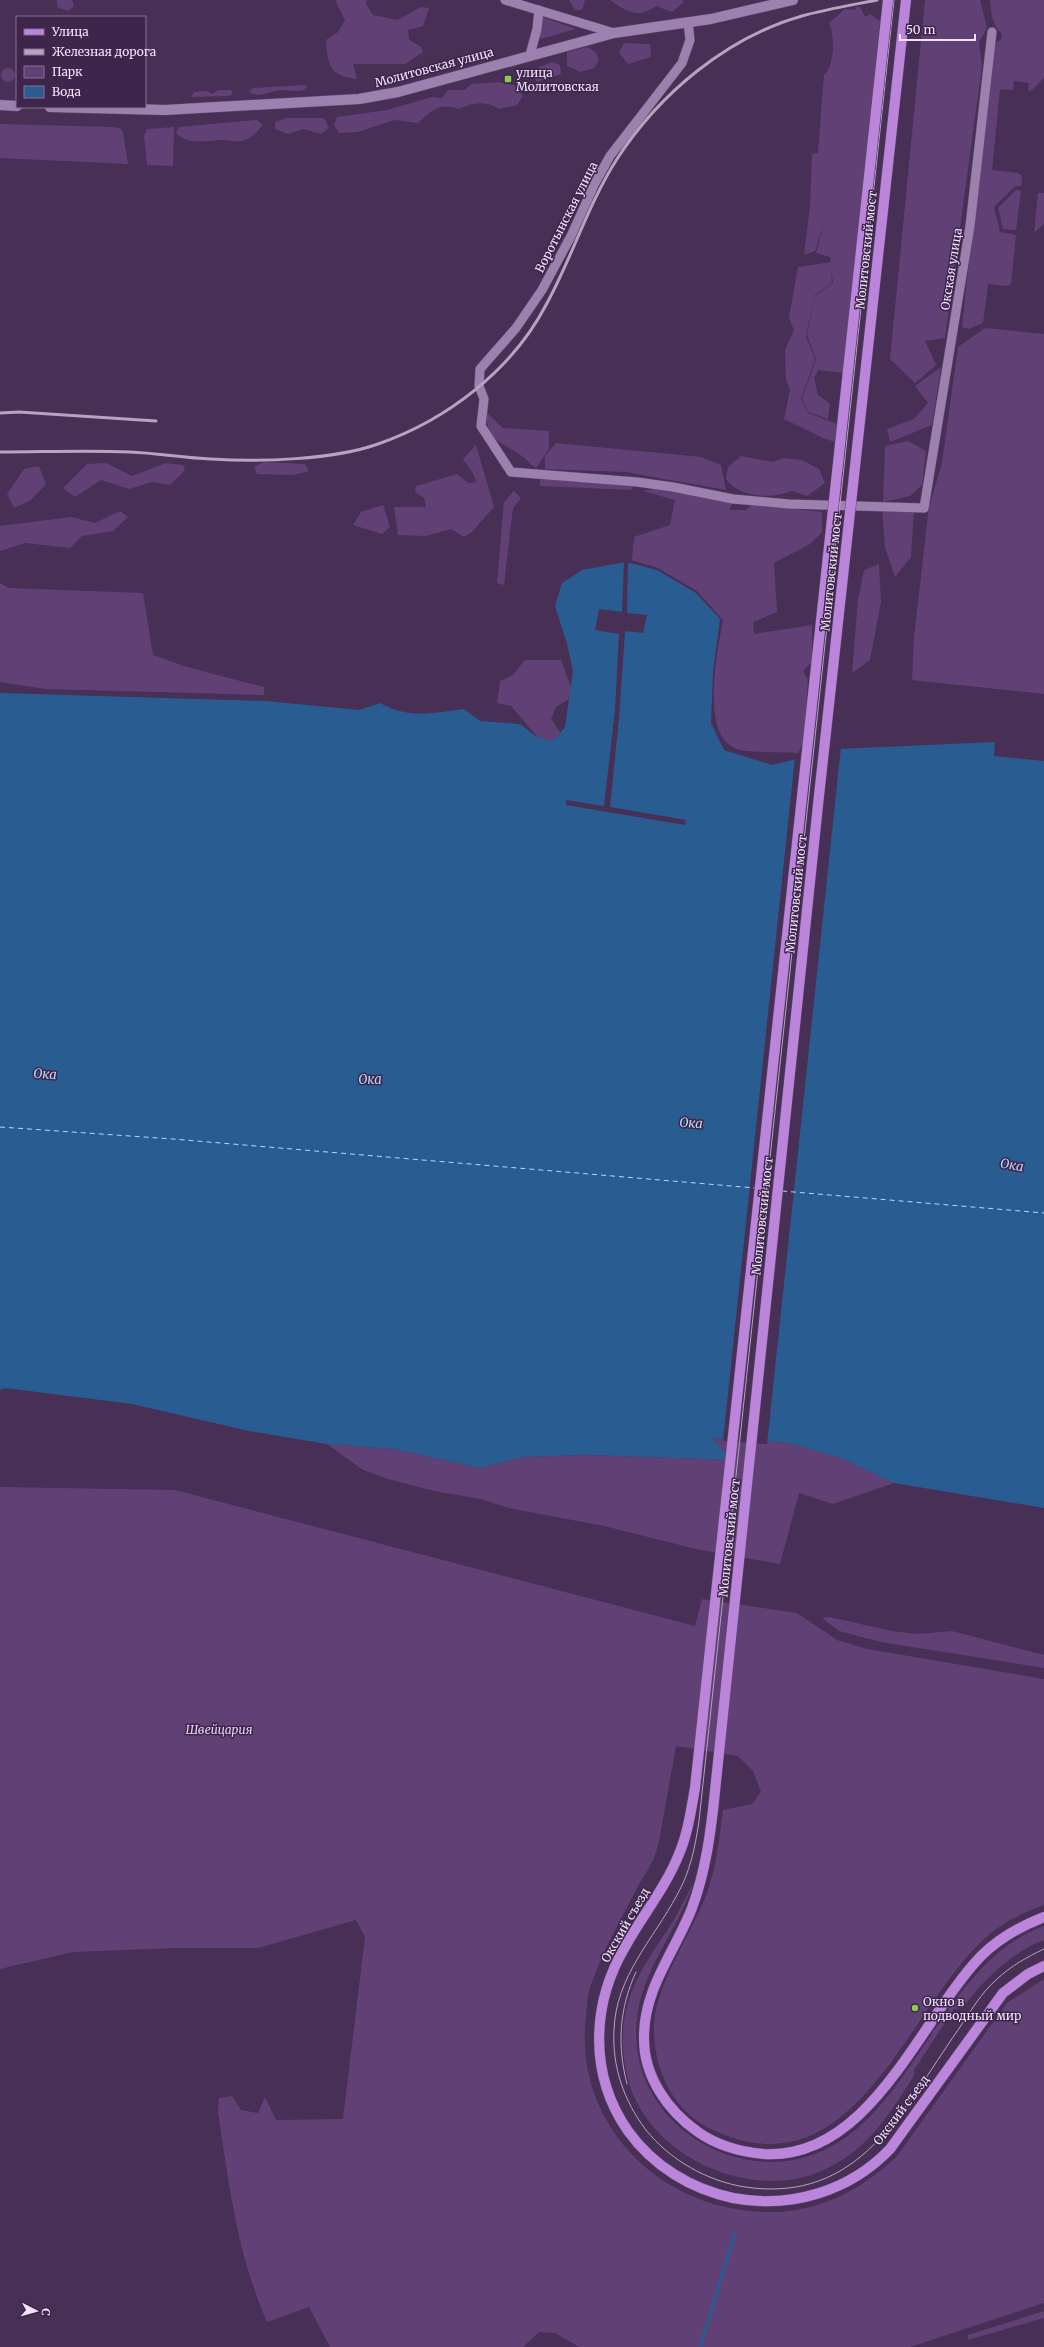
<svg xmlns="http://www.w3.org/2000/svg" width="1044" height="2347" font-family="Merriweather,serif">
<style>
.green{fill:#614175}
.water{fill:#295c91}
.pier{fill:#472f56}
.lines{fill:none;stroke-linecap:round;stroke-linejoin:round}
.stream{stroke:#295c91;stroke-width:3}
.ferry{stroke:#bcd8f7;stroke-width:1;stroke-dasharray:5 4;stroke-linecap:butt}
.street-casing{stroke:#604b6c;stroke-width:10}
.secondary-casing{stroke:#604b6c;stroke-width:11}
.primary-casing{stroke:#604b6c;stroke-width:11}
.street{stroke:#9c80ad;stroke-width:9}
.secondary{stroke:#9c80ad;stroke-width:10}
.primary{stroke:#bc85dc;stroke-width:10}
.tram{stroke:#b5a3c0;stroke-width:1}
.rail{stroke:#b5a3c0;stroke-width:3}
.primary-bridge-casing{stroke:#604b6c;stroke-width:11;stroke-linecap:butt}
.primary-bridge{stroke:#bc85dc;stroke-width:10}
.poi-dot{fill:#8bce47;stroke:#3d254b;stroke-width:1.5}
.labels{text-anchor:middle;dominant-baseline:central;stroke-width:3;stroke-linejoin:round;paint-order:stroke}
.street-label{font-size:12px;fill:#f1e3fb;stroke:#3d254b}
.poi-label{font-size:12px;fill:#f1e3fb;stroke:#3d254b;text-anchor:start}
.park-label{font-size:12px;font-style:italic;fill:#e9d3f7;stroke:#3d254b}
.water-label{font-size:13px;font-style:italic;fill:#bcd8f7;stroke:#3d254b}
</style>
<rect width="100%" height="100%" fill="#472f56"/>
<path class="green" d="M57 0H72L74 6 68 11 57 7Z
M335 0H367L366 4 373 15 398 20 421 7 429 8 423 26 408 30 409 40 420 46 423 52 405 64H353L357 79C329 76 328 65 326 40L338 32 345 20Z
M569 0H585L582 10H575Z
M610 0H682L684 2 672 12 656 6C638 19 627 12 610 0Z
M925 0H980L987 28 979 42 982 66 945 338 925 341 936 365 915 383 890 359Z
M990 0H1044V78L1032 90 1028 91 1029 83 1014 81 1013 90 1000 89 992 170 1018 173 1022 176 1021 186H1015L994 207 1000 232 1016 235 1011 284 1007 286 988 284 983 323 969 329 962 327 987 88 995 43 1001 40 1002 34C992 25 991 13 990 0Z
M855 7H860L865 17 870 14 880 21 844 373 818 370 814 378 818 395 830 404 828 419 808 412 802 399 816 359 807 335 815 296 833 283 831 267 832 283 815 295 806 336 815 359 801 399 808 413 837 424 835 442 823 438 784 419 790 390 786 380 785 350 794 330 789 318 798 267 831 262 830 257 816 253 824 224 815 251 804 255 810 207 812 154 818 153 824 75C835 65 835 35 829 23L845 9 856 10Z
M542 17 576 29 537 40Z
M624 43 650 44 651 57 628 64 619 53Z
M587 47 596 52 599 60 594 68 580 72 567 66V52Z
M552 62 560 65 561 74 537 82 533 76 539 67Z
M1 75a7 7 0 1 1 14 0a7 7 0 1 1-14 0Z
M498 82 514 85 523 96 517 105 499 109C485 100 473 103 458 109 440 102 431 111 418 123L394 120 358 132 339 133 334 125 337 117 387 110 432 97 442 98 448 90H465L471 84Z
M303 85 308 86 304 90C294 92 291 90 282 90 271 90 259 99 249 92L253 88Z
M218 90H231L233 93 230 96 191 97 194 92 206 91 213 94Z
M286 118H324L329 128 321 134 303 129 288 134 275 129V122Z
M257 120 263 125C259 129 255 135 250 138 235 145 233 139 220 140 203 141 189 145 176 133L179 127Z
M0 124 114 127 121 129 123 132 128 164 0 158Z
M174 127 173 166 147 165 144 136 147 129Z
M1016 190 1021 191 1016 230 1003 229 998 208Z
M1038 193H1044V224L1034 233Z
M985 328 1044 334V694L912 680 914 637 929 507 942 463 958 347Z
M941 367 932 425 890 442 887 429 914 419 928 403 915 386Z
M487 413 503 428 549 431V449L536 468C530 464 525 458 519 454 501 442 485 439 487 413Z
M908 441 926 451 922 485 910 496 883 502 885 446Z
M556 443 701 457 721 465 726 490 626 472 545 469V456Z
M476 445 494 507 472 532 464 537 451 529 426 536 398 535 394 507H426L424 498 415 492 416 486 457 474 468 483 476 482C474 472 468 467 463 459Z
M741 456 772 462 784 458 802 460 819 469 825 483 807 496 792 491C771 499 740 498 726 479L728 467Z
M264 462 305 464 309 471 294 475 257 474 254 467Z
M106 463 132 476 166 463 183 465 185 470 170 485 152 482 129 489 101 480 75 497 63 488 87 464Z
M39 466 46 484 31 500 14 508 7 494 24 469Z
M540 477 633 484 632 490 540 486Z
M664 487 733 502 729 510H746L752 504 822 512V532L810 544 774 563 777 612 753 622 754 634 812 625V662L803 671 808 680 804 741 798 753C784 752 748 753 737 749 699 737 718 648 723 620L697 591 658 568 632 560 634 537 670 525 675 500 643 491Z
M514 491 521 498 513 508 504 585 497 583 504 502Z
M383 505 390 527 382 534 353 525 361 512Z
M914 509 911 557 895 577 885 547 882 510Z
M120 511 128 517 113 531 82 536 70 548 25 543 0 551V526L71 517 95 523Z
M879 564 881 602 870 660 852 673 858 600 864 570Z
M0 583 9 588 143 593 153 655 187 667 264 687V695L46 689 0 682Z
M525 660H561L574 696 556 707 551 719 564 738 546 747 511 706 497 703 500 681 513 675Z
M712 1438 788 1443 841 1458 894 1483 833 1504 799 1493 780 1564 696 1549 604 1526 509 1508 481 1499 434 1491 388 1479 363 1470 327 1444 394 1449 479 1468 524 1457 588 1455 731 1460Z
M0 1487 175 1490 695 1626 702 1599 797 1613 837 1640 867 1649 1044 1679V1905C1019 1914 998 1925 980 1943 902 2019 850 2200 707 2127 671 2108 653 2066 654 2027 654 1990 688 1938 703 1903 716 1873 719 1841 723 1810L752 1804 761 1792 753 1771 738 1756 676 1746C672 1770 667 1795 663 1819 661 1829 660 1841 656 1852 653 1863 645 1874 639 1884 622 1918 602 1951 590 1988 587 1997 587 2007 586 2017 575 2106 635 2184 721 2206 790 2223 847 2204 897 2156L1007 2003 1044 1979V2303L910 2347H579L555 2333 539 2332 523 2347H330L309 2307 267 2322C237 2253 229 2185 218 2112L219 2098 232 2096 241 2110 258 2113 265 2097 276 2120 343 2119 365 1937 356 1920 258 1948H174L73 1952 0 1969Z
M829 1617 892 1631 917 1634 952 1631 1044 1655V1668L881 1642 839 1631 822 1618Z
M693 1883C681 1922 655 1954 643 1991 625 2045 643 2100 688 2134 711 2152 742 2162 772 2162 909 2159 926 1968 1044 1926V1940C1010 1953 984 1980 962 2008L954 2009 914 2070 915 2074C891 2112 869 2148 828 2168 759 2203 660 2163 632 2092 625 2073 622 2052 623 2032 626 1985 651 1956 675 1918 681 1907 687 1895 693 1883Z
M1044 2311V2318L968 2340V2335Z"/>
<path class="water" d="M626 562 657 570 696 593 720 619 713 672 711 723 724 750 772 765 837 749 995 742 994 756 1044 761V1508L894 1483 841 1458 788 1443 712 1438 731 1460 588 1455 524 1457 479 1468 394 1449 327 1444 249 1431 132 1404 5 1388 0 1390V693L266 701 359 710 380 703C408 719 433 713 464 709L480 721 520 724 537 737 553 741 565 727 573 671 567 644 555 606 562 583 582 570Z"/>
<path class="pier" d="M624 561 628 562 627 613 647 615 643 633 625 631 619 718 610 807 686 820 685 825 566 805V800L604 806 615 710 619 634 595 630 599 609 622 612Z
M841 747 767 1444 723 1441 795 757Z"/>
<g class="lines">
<path class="stream" d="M700 2347 735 2233"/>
<path class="ferry" d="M0 1127 173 1139 755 1188
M764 1189 773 1190
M782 1191 1044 1213"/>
<g class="street-casing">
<path id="street" d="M505 0 614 33
M688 22 690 40 682 63 610 156 595 183 571 236 542 290 516 328 480 369 479 386 484 399 481 426 511 472 637 482 673 487 733 499 789 504 924 508 970 226 992 32
M530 55 537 29 539 10"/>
</g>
<g class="secondary-casing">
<path id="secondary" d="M0 105 17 106
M50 107 165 110 359 99 398 92 614 33 711 19 793 0"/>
</g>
<g class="primary-casing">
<path id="primary" d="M695 1788C691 1810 688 1833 679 1854 666 1887 642 1916 625 1947 591 2005 589 2075 628 2131 653 2166 691 2189 733 2198 791 2209 850 2191 890 2149L1003 1993 1028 1974 1044 1966
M715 1791C711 1831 706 1870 692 1908 675 1952 643 1989 644 2039 644 2077 668 2111 698 2132 718 2146 740 2152 764 2154 870 2160 919 2021 981 1956 999 1938 1021 1926 1044 1917"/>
</g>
<use href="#street" class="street"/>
<use href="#secondary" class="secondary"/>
<use href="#primary" class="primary"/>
<path class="tram" d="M894 0 699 1821C695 1848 690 1872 677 1895 653 1940 616 1976 614 2030 612 2067 624 2101 646 2130 670 2160 707 2181 745 2187 860 2204 902 2110 958 2030 970 2012 981 1993 997 1979 1011 1966 1027 1957 1044 1949
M627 2084C617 2045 619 2009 636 1972"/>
<path class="rail" d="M0 413 19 412 156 421
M0 452C43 452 87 450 130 452 157 453 184 458 211 459 260 462 333 460 378 444 447 420 512 370 546 305 572 258 588 204 617 159 659 94 727 37 802 16 827 9 852 5 877 0"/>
<g class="primary-bridge-casing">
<path id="primary-bridge" d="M695 1788 888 0
M715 1791 818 805 906 0"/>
</g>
<use href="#primary-bridge" class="primary-bridge"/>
</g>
<g class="poi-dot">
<rect x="504" y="75" width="8" height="8" rx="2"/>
<circle cx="915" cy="2008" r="4"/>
</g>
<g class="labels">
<g class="street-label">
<text transform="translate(434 67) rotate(-15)">Молитовская улица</text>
<text transform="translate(566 217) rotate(-63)">Воротынская улица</text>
<text transform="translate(866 250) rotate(-84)">Молитовский мост</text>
<text transform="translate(951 269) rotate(-81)">Окская улица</text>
<text transform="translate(831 572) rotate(-84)">Молитовский мост</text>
<text transform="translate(796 894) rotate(-84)">Молитовский мост</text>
<text transform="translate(762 1216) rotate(-84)">Молитовский мост</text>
<text transform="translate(729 1538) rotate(-84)">Молитовский мост</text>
<text transform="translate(625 1925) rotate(-60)">Окский съезд</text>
<text transform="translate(901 2110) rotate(-53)">Окский съезд</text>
</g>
<g class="poi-label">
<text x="516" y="72">улица<tspan x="516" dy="14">Молитовская</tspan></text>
<text x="923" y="2001">Окно в<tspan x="923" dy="14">подводный мир</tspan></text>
</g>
<g class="park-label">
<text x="219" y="1729">Швейцария</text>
</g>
<g class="water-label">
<text transform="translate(45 1074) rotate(4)">Ока</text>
<text x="370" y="1079">Ока</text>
<text transform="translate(691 1123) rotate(4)">Ока</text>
<text transform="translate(1012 1165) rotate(9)">Ока</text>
</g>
</g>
<rect x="16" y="16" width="130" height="92" fill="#3d254b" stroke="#857191"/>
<rect x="24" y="29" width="20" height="6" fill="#bc85dc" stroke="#857191"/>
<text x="52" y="36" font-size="12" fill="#f1e3fb">Улица</text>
<rect x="24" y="49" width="20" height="6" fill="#b5a3c0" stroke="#857191"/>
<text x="52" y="56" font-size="12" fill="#f1e3fb">Железная дорога</text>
<rect x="24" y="66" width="20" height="12" fill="#614175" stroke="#857191"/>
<text x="52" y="76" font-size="12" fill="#f1e3fb">Парк</text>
<rect x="24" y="86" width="20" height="12" fill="#295c91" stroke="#857191"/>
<text x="52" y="96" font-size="12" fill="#f1e3fb">Вода</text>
<g transform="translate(36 2311) rotate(96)" stroke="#3d254b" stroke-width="3" paint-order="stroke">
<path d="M0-3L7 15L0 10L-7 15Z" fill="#f1e3fb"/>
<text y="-6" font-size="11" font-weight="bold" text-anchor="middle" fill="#f1e3fb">С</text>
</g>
<path d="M900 34v6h75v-6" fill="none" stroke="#f1e3fb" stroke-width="2"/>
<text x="906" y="34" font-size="12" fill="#f1e3fb" stroke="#3d254b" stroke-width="3" paint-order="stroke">50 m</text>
</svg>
